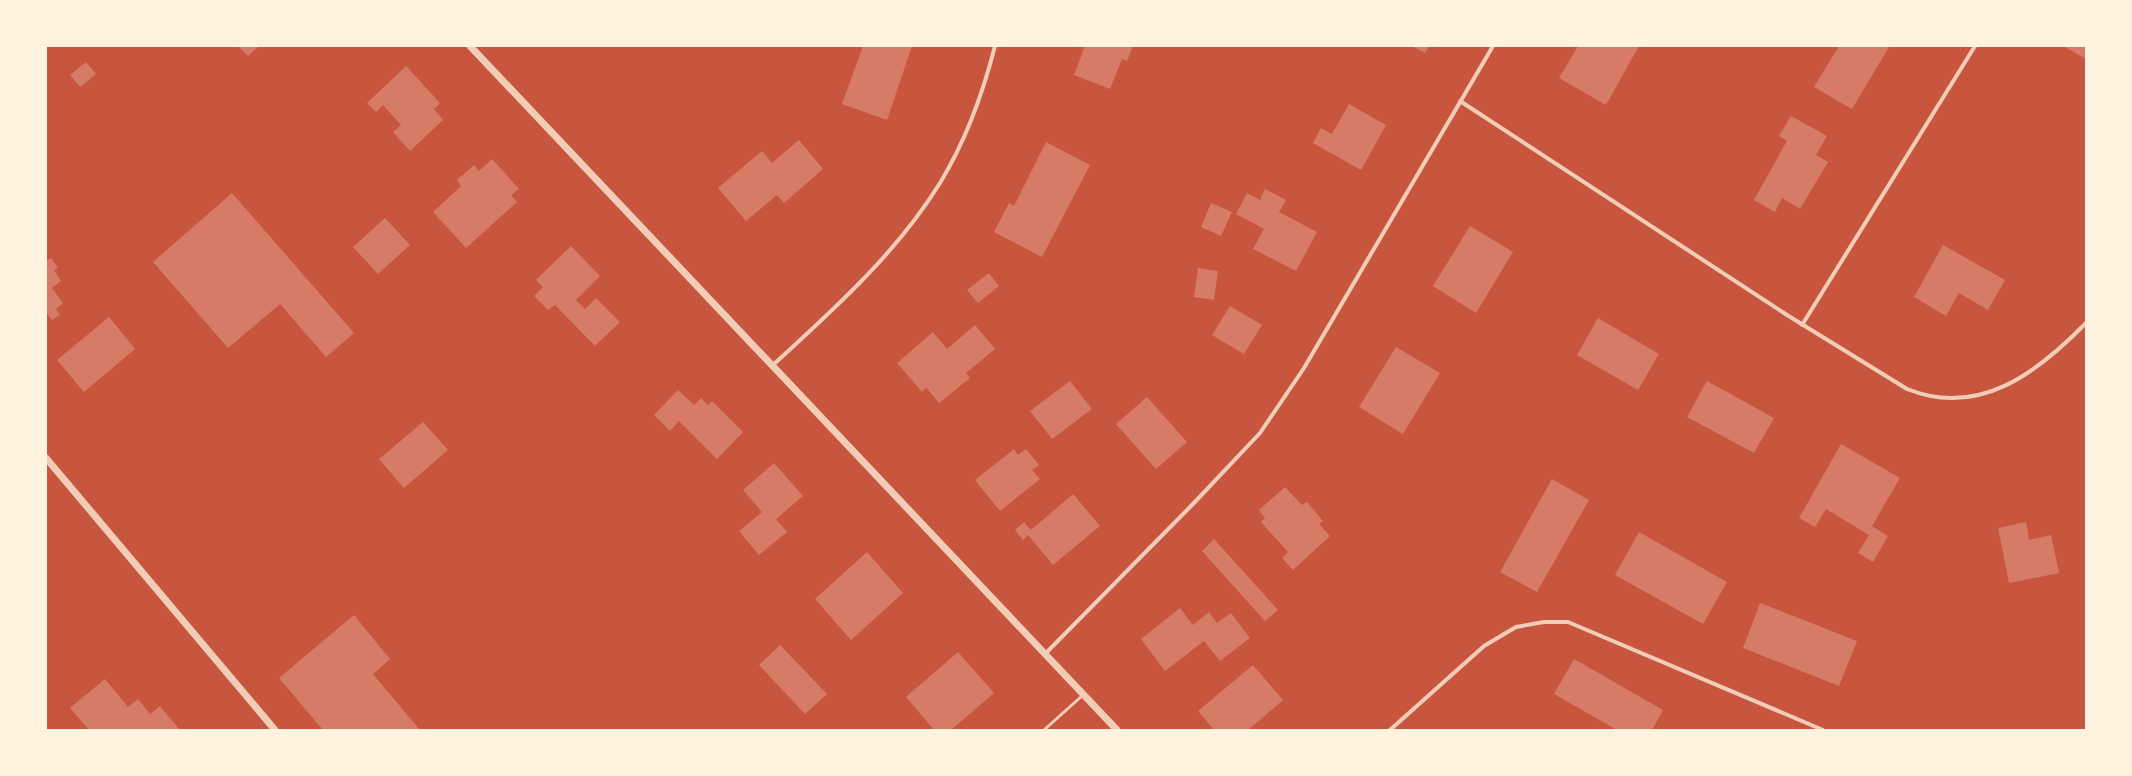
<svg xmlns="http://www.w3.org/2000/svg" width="2132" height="776" font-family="'IBM Plex Serif',serif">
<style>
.building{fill:#d67c66}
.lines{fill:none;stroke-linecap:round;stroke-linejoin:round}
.service{stroke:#f1ccb7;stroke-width:3}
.minor{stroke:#f1ccb7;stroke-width:4}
.tertiary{stroke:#f1ccb7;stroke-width:7}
</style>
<rect width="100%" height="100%" fill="#c8553d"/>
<path class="building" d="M238 46H259L248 56Z
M863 46H912L887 120 842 104Z
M1085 46H1133L1127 61 1122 59 1110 89 1074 75Z
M1412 46H1429L1425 53Z
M1578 46H1639L1606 105 1559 78Z
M1839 46 1889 47 1852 109 1814 87Z
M2063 46H2086V59Z
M86 62 96 74 80 87 70 75Z
M406 66 440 103 434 109 443 120 410 151 393 132 401 125 383 105 376 112 367 103Z
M1349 104 1386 125 1361 170 1313 143 1321 128 1332 134Z
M1791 116 1827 136 1816 155 1828 162 1800 209 1782 198 1775 212 1754 200 1787 141 1779 136Z
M799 140 823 169 784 203 777 195 746 221 718 188 762 151 772 163Z
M1046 142 1090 165 1042 257 994 232 1009 203 1014 206Z
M492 159 519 189 511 195 517 202 466 248 433 212 461 186 457 180 474 165 479 171Z
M1265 189 1286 200 1279 212 1317 232 1296 271 1253 249 1264 229 1236 214 1247 193 1260 200Z
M232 193 354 333 326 357 280 304 228 348 153 262Z
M1211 203 1232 212 1221 236 1201 227Z
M385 218 410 245 378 274 353 247Z
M1470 226 1513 252 1476 313 1433 286Z
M1943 245 2005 280 1988 310 1959 293 1946 316 1914 297Z
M571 246 600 276 576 300 585 309 596 298 620 322 595 346 555 305 548 310 534 296 543 287 536 280Z
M51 258 58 268 54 270 61 281 52 288 63 303 56 309 60 315 52 320 46 312V261Z
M1198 268 1218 271 1214 300 1194 297Z
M989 273 999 286 978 303 967 290Z
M1230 306 1262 325 1244 354 1212 335Z
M109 317 135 349 84 392 57 360Z
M1598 318 1659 354 1638 390 1577 355Z
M975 325 995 349 966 373 970 378 939 403 926 387 922 392 897 363 933 332 947 349Z
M1396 347 1440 373 1403 434 1359 407Z
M1070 381 1092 409 1052 439 1030 411Z
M1707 381 1774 418 1754 453 1687 417Z
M678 390 694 405 701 398 708 405 712 401 743 432 717 459 679 421 670 431 654 415Z
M1147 397 1187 442 1156 469 1116 424Z
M423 422 448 450 404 488 379 459Z
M1841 444 1900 478 1872 526 1888 536 1873 562 1858 553 1869 535 1826 509 1815 527 1799 518Z
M1014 449 1018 455 1026 449 1039 465 1032 470 1040 479 1000 511 975 480Z
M774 463 803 496 776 519 787 532 759 555 739 531 762 512 743 490Z
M1552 479 1589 500 1537 592 1500 572Z
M1285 487 1302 505 1307 502 1323 521 1319 524 1330 536 1293 570 1282 558 1288 552 1261 522 1265 518 1259 510Z
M1073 494 1100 526 1053 565 1028 535 1023 540 1015 530 1024 522 1031 530Z
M2026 522 2029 540 2051 535 2059 573 2009 583 1998 528Z
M1639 532 1727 582 1703 624 1615 575Z
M1214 539 1278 610 1265 621 1202 551Z
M867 552 903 593 851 640 815 599Z
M1760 603 1857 641 1839 686 1743 648Z
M1180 608 1193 625 1209 612 1217 623 1231 613 1250 638 1220 661 1204 641 1165 671 1141 639Z
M354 615 390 659 373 674 420 730H323L279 678Z
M780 645 827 694 805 714 759 665Z
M958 652 994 693 951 730H934L906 697Z
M1574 659 1663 710 1652 730H1617L1554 694Z
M1253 665 1283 700 1248 730H1214L1198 711Z
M105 679 128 707 138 699 150 714 160 706 180 730H89L70 708Z"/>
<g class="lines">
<path class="service" d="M1044 730 1083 695"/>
<path class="minor" d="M1460 101 1787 315 1907 389C1979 418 2037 373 2086 323
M1802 325 1975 46
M773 365C833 310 896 254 940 183 965 142 983 93 995 46
M1045 654 1192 505 1260 433 1304 368 1493 46
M1390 730 1484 646 1516 627 1544 622H1568L1823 730"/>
<path class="tertiary" d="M470 46 1117 730
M46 458 275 730"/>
</g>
<rect width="2132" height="776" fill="none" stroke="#fff3e0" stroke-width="94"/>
</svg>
